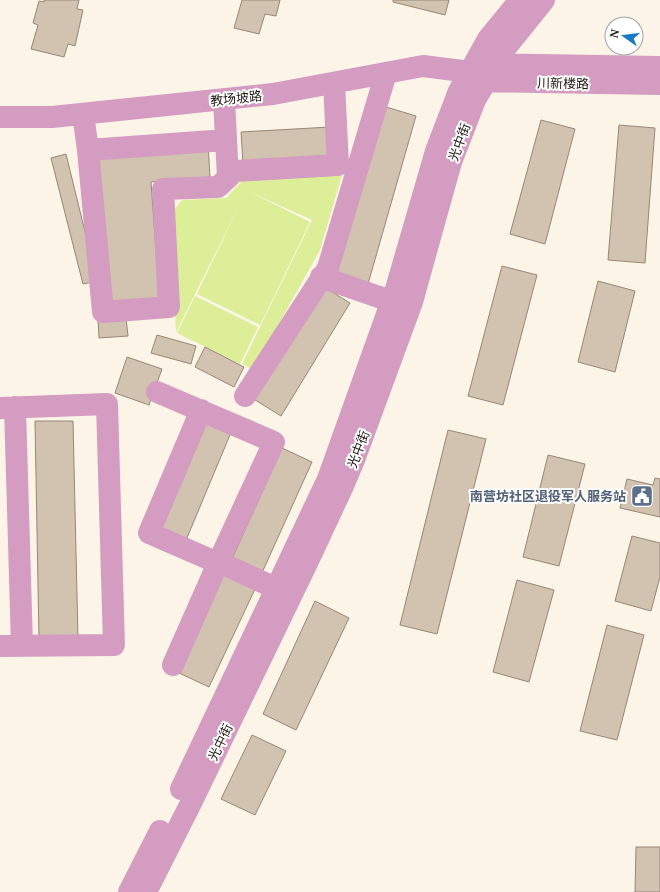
<svg xmlns="http://www.w3.org/2000/svg" width="660" height="892" font-family="'Noto Serif','Noto Sans SC',serif">
<style>
.green{fill:#de9}
.building{fill:#d2c2b0;stroke:#968776}
.lines{fill:none;stroke-linecap:round;stroke-linejoin:round}
.minor{stroke:#d49cc0;stroke-width:22}
.labels{text-anchor:middle;dominant-baseline:central;stroke-width:4;stroke-linejoin:round;paint-order:stroke}
.street-label{font-size:13px;fill:#1d1811;stroke:#fff}
.service-label{font-size:13px;font-weight:bold;fill:#4e5e75;stroke:#fff;text-anchor:end}
</style>
<rect width="100%" height="100%" fill="#fdf4e8"/>
<path class="green" d="M342 175 320 250 253 370 242 364 312 220 248 191 310 222 260 325 197 294 238 208 176 332 170 215 182 200 226 198 242 181Z
M195 296 258 327 240 364 177 333Z"/>
<path class="building" d="M44 0H79L77 9 83 10 75 46 68 44 64 57 31 49 38 25 33 23 39 1 44 2Z
M242 0H280L276 16 265 14 259 34 234 28Z
M393 0H449L445 15 393 2Z
M383 106 416 116 368 284 335 275Z
M541 120 575 129 545 244 510 234Z
M619 125 655 128 645 263 608 260Z
M330 127 332 159 243 164 241 132Z
M208 144 210 177 151 182 160 304 107 307 95 152Z
M66 154 97 281 83 284 51 158Z
M502 266 537 275 503 405 468 396Z
M598 281 635 291 615 372 578 362Z
M321 285 350 303 281 416 252 398Z
M126 317 128 336 99 338 98 319Z
M157 335 196 346 191 364 151 353Z
M205 347 244 367 234 387 195 367Z
M127 357 162 369 149 405 115 393Z
M201 418 232 430 184 545 153 532Z
M35 421H73L78 639 39 640Z
M448 430 486 439 437 634 400 625Z
M282 448 312 462 261 575 231 561Z
M548 455 585 464 559 566 523 557Z
M655 478 660 479V517L620 508 627 479 653 485Z
M632 536 660 543V577L651 611 615 601Z
M224 571 256 587 209 687 177 672Z
M517 580 554 590 529 682 493 672Z
M315 601 349 618 296 730 263 714Z
M607 625 644 635 617 740 580 731Z
M252 735 286 751 255 815 221 799Z
M636 847H660V892H635Z"/>
<g class="lines">
<path class="minor" d="M483 64 660 67
M472 81 660 84
M224 99 228 178
M83 114 88 150 103 312 169 307 163 189 218 187 235 171 338 165 334 83
M0 117H52L273 94 423 66 470 72
M88 150 226 140
M321 277 405 306
M157 392 274 442 218 563 173 665
M245 396 328 268 386 73
M15 407 22 646
M0 408 107 404 114 645 0 646
M201 410 149 533 218 563
M219 562 288 594
M181 789 328 479 396 289 436 151 459 91 488 39 520 0
M129 892 160 831
M146 892 191 803 308 561 343 486 354 460 412 302 451 162 475 100 507 46 544 0"/>
</g>
<defs>
<g id="civic-square" transform="scale(1.15)"><rect x="-9" y="-9" width="18" height="18" rx="4" fill="#5c6f8a" stroke="#fff"/><path d="M-.6-6.5H3V-4.5H.6V-3L4-1V1h2V6H-6V1h2V-1L-.6-3ZM-1.2 2.5V6h2.4V2.5Z" fill="#fff"/></g>
</defs>
<g fill-rule="evenodd">
<use href="#civic-square" x="642" y="496"/>
</g>
<g class="labels">
<g class="street-label">
<text transform="translate(563 83) rotate(1)">川新楼路</text>
<text transform="translate(236 98) rotate(-6)">教场坡路</text>
<text transform="translate(459 142) rotate(-70)">光中街</text>
<text transform="translate(358 449) rotate(-69)">光中街</text>
<text transform="translate(220 742) rotate(-64)">光中街</text>
</g>
<g class="service-label">
<text x="626" y="496">南营坊社区退役军人服务站</text>
</g>
</g>
<g transform="translate(624 36) rotate(284)"><circle r="19" fill="#ffffff" stroke="#a5a3a0"/>
<path d="M0-3L7 15L0 10L-7 15Z" fill="#1b78c5"/>
<text y="-6" font-size="11" font-weight="bold" text-anchor="middle" fill="#1d1811">N</text>
</g>
</svg>
